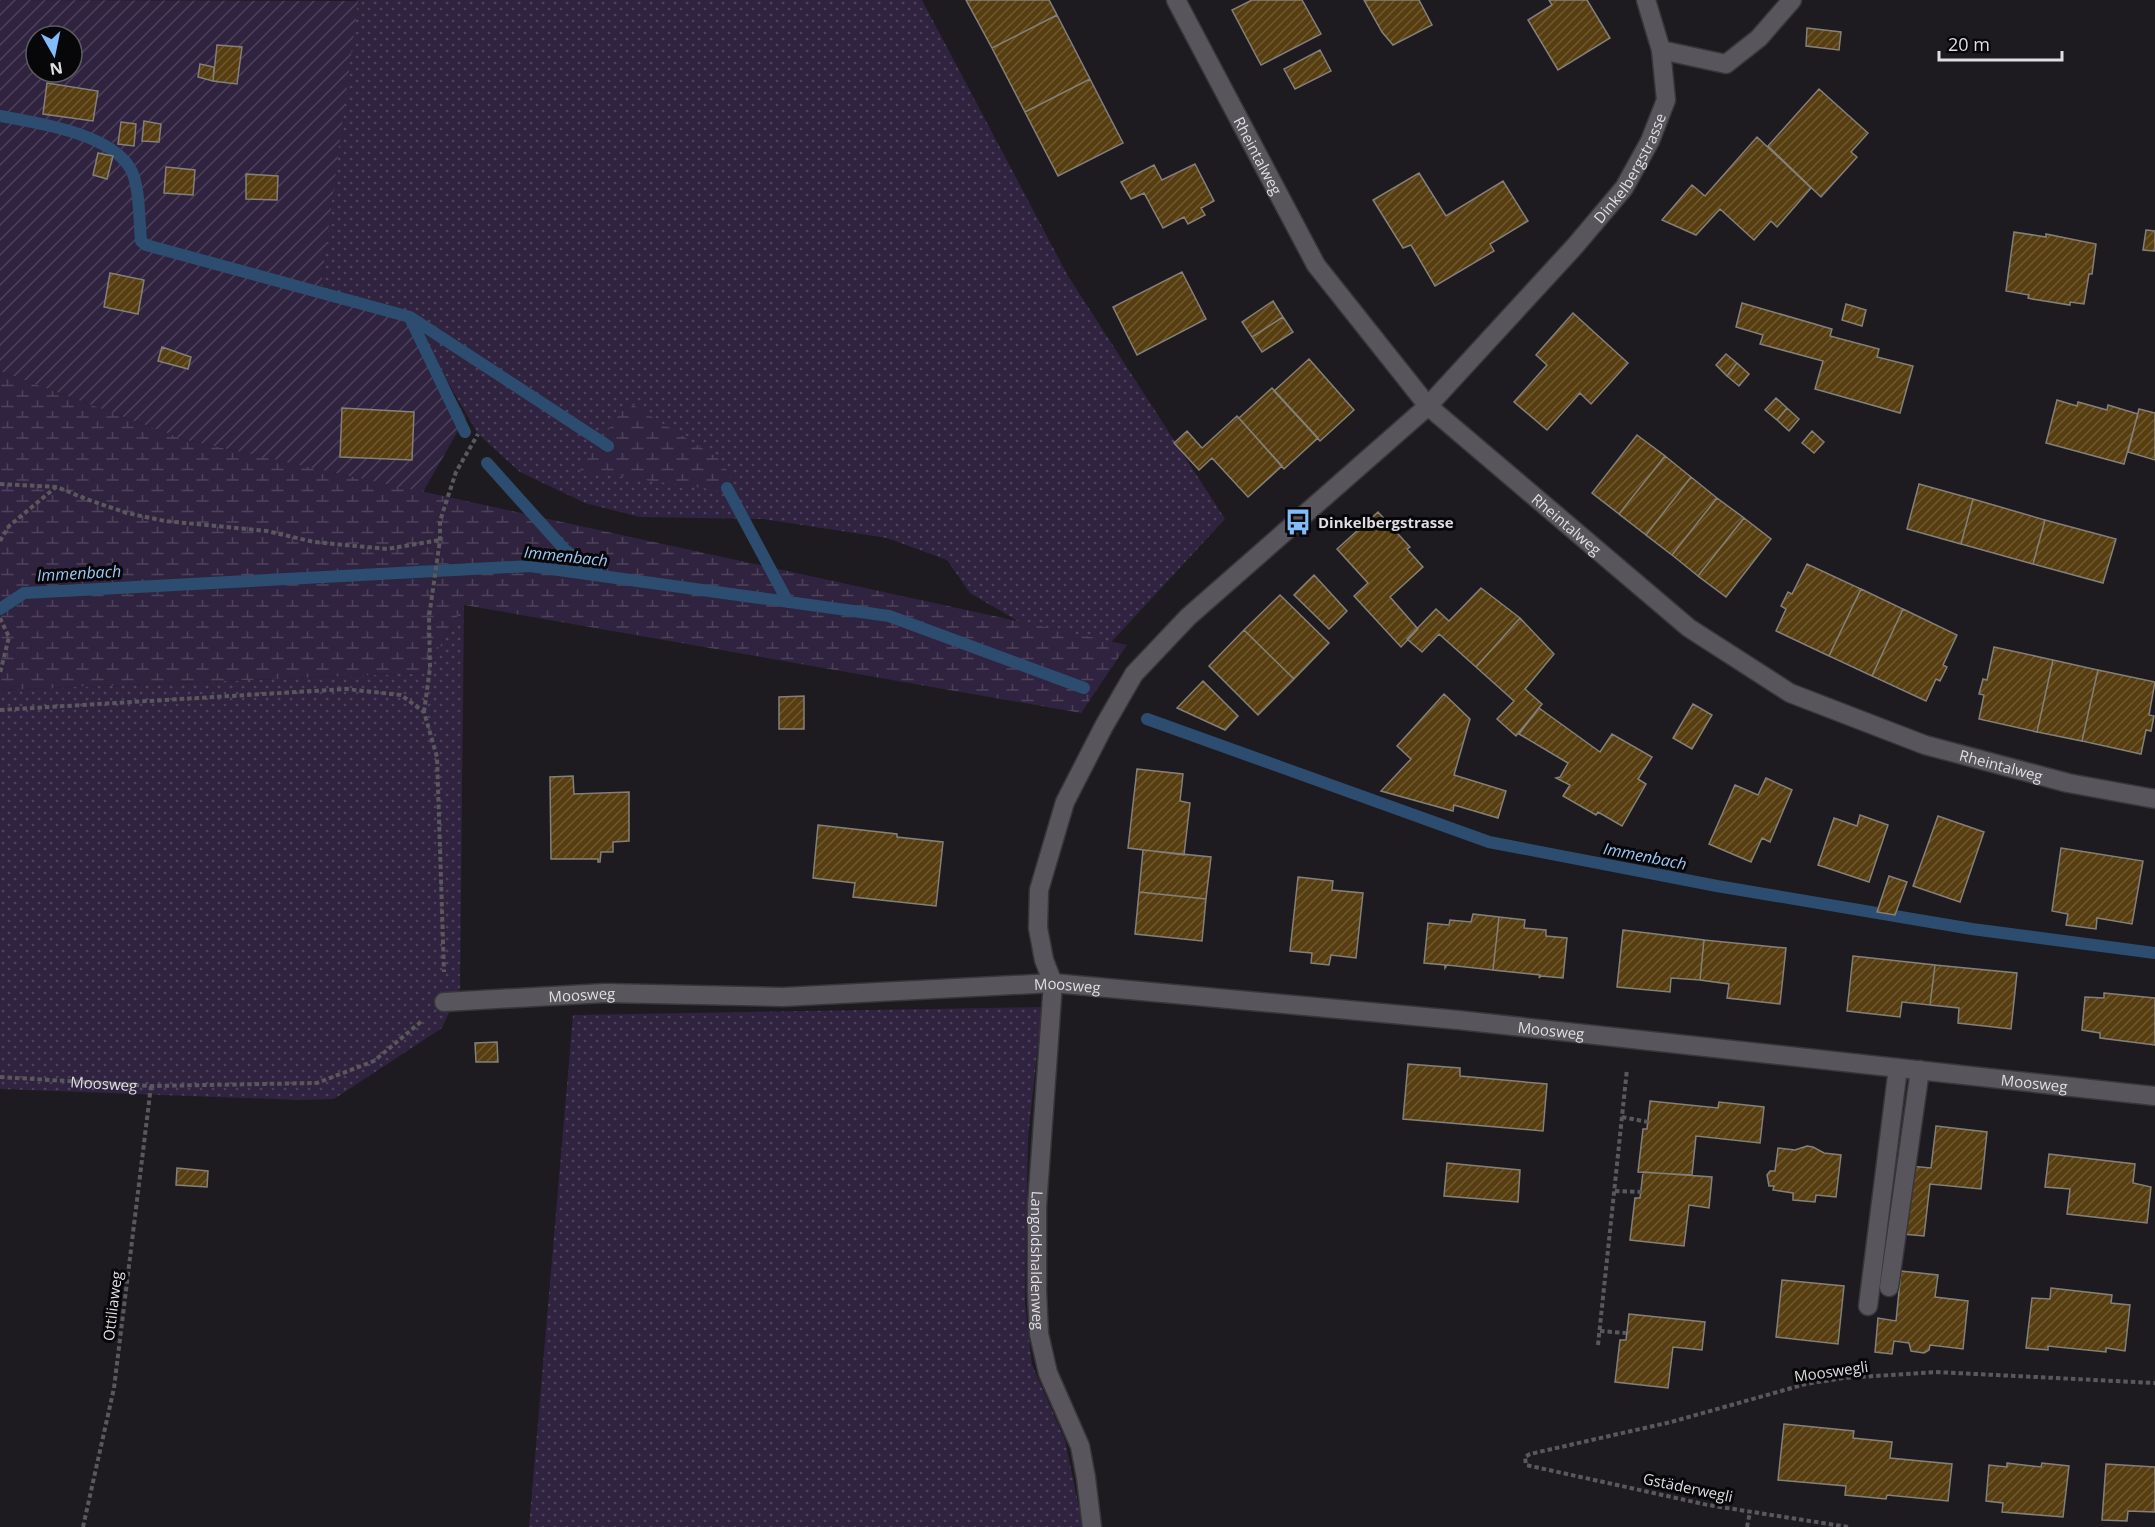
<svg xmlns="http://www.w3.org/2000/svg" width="2155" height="1527" font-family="'Open Sans',sans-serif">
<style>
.grass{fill:url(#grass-dots)}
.wetland{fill:url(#wetland-marsh)}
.garden{fill:url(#garden-furrows);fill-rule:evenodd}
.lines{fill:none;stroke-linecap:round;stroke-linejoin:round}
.stream{stroke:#2c4d6f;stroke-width:12}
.building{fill:url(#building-hatch);stroke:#848079;stroke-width:1.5}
.lane-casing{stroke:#373639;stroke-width:21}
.street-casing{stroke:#373639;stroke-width:21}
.path{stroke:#5a585c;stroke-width:4;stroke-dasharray:4.5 3;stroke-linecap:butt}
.lane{stroke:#58565c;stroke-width:18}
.street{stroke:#58565c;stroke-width:18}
.labels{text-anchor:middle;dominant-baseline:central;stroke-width:6;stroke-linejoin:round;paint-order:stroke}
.street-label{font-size:15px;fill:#dfdee1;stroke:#070608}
.poi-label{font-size:15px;font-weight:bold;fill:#dfdee1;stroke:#070608;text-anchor:start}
.water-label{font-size:16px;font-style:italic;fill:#9ec9f7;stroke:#070608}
</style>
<defs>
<pattern id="grass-dots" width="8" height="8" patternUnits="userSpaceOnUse" patternTransform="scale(1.5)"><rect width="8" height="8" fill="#2f233f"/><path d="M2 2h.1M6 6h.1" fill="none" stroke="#4d425a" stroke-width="1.8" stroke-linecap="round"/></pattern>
<pattern id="wetland-marsh" width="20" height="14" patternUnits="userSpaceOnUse" patternTransform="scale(1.5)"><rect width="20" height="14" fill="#2f233f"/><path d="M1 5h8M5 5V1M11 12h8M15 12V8" fill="none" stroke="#4d425a"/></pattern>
<pattern id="garden-furrows" width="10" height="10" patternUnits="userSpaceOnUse" patternTransform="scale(1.5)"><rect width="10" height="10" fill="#2f233f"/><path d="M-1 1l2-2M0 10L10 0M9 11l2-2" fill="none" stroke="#4d425a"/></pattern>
<pattern id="building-hatch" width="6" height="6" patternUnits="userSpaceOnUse" patternTransform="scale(1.5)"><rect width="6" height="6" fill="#573e10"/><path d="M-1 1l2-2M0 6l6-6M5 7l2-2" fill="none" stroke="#6f5932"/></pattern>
</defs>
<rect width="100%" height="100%" fill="#1d1b20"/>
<path class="grass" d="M357 0H922L1068 276 1225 519 1091 664 970 593 947 560 887 538 763 519 640 517 585 503 520 472 478 434 410 317 321 286Z
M464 605 460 988 442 1028 334 1099 299 1100 0 1089V690L424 673Z
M1042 1007 1028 1138 1025 1303 1032 1365 1065 1440 1083 1527H529L573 1015Z"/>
<path class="wetland" d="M0 371 186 440 1127 645 1081 713 464 605 424 673 0 690Z
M628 402 721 460 739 493 579 471Z"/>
<path class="garden" d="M0 0 358 1 321 286 408 319 466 417 423 492 186 440 0 371ZM36 36H72V72H36Z"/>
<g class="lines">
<path class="stream" d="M0 116C37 123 109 133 130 168 140 184 139 221 141 241L146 245 410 317 608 446
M410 318 465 432
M487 463 565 550 599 574
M727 488 788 602
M0 609 24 593 530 566 889 616 1084 688
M1147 719 1489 842 1717 886 1972 929 2155 953"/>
</g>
<path class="building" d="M966 0H1049L1057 15 992 48Z
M1252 0H1302L1321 34 1261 65 1232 10Z
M1364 0H1419L1432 25 1393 45 1382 32Z
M1549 0H1587L1610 38 1558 70 1528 20 1552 5Z
M1057 15 1090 79 1025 112 992 48Z
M1807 28 1841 32 1839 50 1806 46Z
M217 45 242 47 237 84 213 81Z
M1320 50 1331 71 1295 89 1284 69Z
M200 64 214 67 213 81 198 77Z
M1090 79 1123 143 1058 176 1025 112Z
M47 83 98 91 93 121 43 114Z
M1819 89 1868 133 1851 152 1857 157 1821 197 1768 146Z
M144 121 161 124 159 142 142 141Z
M121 122 136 124 134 146 118 144Z
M1757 137 1811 188 1777 227 1771 221 1754 240 1720 209 1696 235 1662 220 1692 185 1705 196Z
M98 153 113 156 107 179 93 175Z
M1195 164 1214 201 1201 208 1205 215 1188 224 1184 217 1163 228 1144 193 1131 199 1121 182 1154 165 1162 180Z
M166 167 195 170 193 195 164 193Z
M1419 173 1446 216 1503 181 1528 221 1490 244 1494 251 1435 286 1411 245 1403 248 1373 200Z
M246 174 278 176 277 200 246 199Z
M2146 230 2155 231V251L2143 250Z
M2014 232 2046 237V234L2096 244 2092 274H2089L2084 304 2070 302V305L2032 299 2028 298 2029 295 2006 291Z
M1182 272 1206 319 1137 355 1113 307Z
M110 273 144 280 138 314 104 307Z
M1273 301 1283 317 1252 337 1242 322Z
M1742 303 1832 329 1830 336 1879 349 1877 357 1913 366 1900 413 1815 389 1823 361 1760 344 1763 335 1736 327Z
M1846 304 1866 310 1862 326 1842 320Z
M1573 313 1628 363 1591 404 1580 393 1547 430 1514 402 1547 365 1536 355Z
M1283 317 1293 332 1262 352 1252 337Z
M162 347 191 357 188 369 158 361Z
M1726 354 1737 363 1727 376 1716 365Z
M1309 359 1354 410 1320 441 1274 391Z
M1737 363 1749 374 1739 386 1727 376Z
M1272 388 1318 438 1284 469 1239 418Z
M1776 398 1787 408 1777 420 1765 410Z
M2057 400 2077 406 2078 402 2107 410 2108 405 2138 414 2124 464 2046 443Z
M342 408 414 412 412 460 340 457Z
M1787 408 1799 419 1789 431 1777 420Z
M2139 409 2155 413V460L2128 452Z
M1237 416 1282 466 1248 497 1212 458 1199 470 1174 443 1187 431 1202 448Z
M1812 431 1824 442 1814 453 1802 443Z
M1637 435 1665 456 1619 514 1592 493Z
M1665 456 1691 477 1646 535 1619 514Z
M1691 477 1717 498 1672 555 1646 535Z
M1919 484 1973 499 1961 544 1907 529Z
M1717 498 1744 518 1698 576 1672 555Z
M1973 499 2045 520 2033 564 1961 544Z
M1378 512 1410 547 1407 549 1423 567 1390 597 1418 629 1401 647 1354 596 1368 583 1337 549Z
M1744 518 1771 539 1726 597 1698 576Z
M2045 520 2116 539 2103 583 2033 564Z
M1807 564 1861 589 1829 656 1776 631 1786 609 1781 606 1788 592 1792 594Z
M1314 575 1347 611 1329 629 1294 595Z
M1481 588 1520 618 1476 667 1439 634 1422 652 1407 639 1436 609 1449 621Z
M1861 589 1903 609 1872 676 1829 656Z
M1280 595 1329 643 1294 679 1244 630Z
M1903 609 1957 635 1943 665 1947 667 1940 681 1936 679 1926 701 1872 676Z
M1520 618 1554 654 1525 689 1542 704 1516 736 1497 719 1514 701 1476 667Z
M1244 630 1294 679 1258 715 1209 666Z
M1994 647 2053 660 2037 732 1979 719 1984 695 1979 694 1983 679 1987 680Z
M2053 660 2098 670 2082 741 2037 732Z
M2098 670 2155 682 2149 715 2154 716 2151 731 2146 730 2141 754 2082 741Z
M1203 681 1238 716 1225 730 1177 708Z
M1444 694 1470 719 1454 775 1506 791 1498 818 1454 805 1453 811 1381 791 1411 759 1397 746Z
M804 696V729H779V697Z
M1693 704 1712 715 1692 749 1673 738Z
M1539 708 1600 752 1612 734 1652 757 1638 779 1646 784 1622 826 1598 812 1596 815 1563 796 1570 785 1556 778 1560 777 1568 763 1519 734Z
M1137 769 1183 774 1180 801 1190 803 1184 855 1128 848Z
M573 776 574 794 629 792V841L613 842V852H601L600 862H598V859H551L550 777Z
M1766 778 1792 790 1770 842 1762 838 1751 862 1709 844 1735 785 1758 795Z
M1860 815 1888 825 1869 882 1818 865 1834 818 1857 826Z
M1938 816 1984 832 1960 902 1913 886Z
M818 825 897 834V837L943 842 936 906 853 897 855 883 813 878Z
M2061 848 2143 861 2132 924 2097 918 2096 929 2066 925 2068 914 2052 911Z
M1143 850 1211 857 1206 899 1139 892Z
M1889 876 1907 882 1895 915 1877 912Z
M1298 877 1333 881 1332 890 1363 893 1356 958 1331 955 1329 965 1311 963 1312 953 1290 951Z
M1139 892 1206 899 1202 941 1135 934Z
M1473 914 1499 917 1493 970 1447 965 1445 968V965L1424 963 1428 923 1449 925 1450 920 1471 922Z
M1499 917 1525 920 1524 928 1546 930V936L1567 938 1563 978 1541 976 1539 978 1540 975 1493 970Z
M1623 930 1704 940 1700 980 1671 978 1670 992 1617 987Z
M1704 940 1786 948 1780 1004 1727 998 1729 984 1700 980Z
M1853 956 1935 965 1930 1005 1902 1002 1900 1017 1847 1011Z
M1935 965 2017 973 2011 1029 1958 1023 1959 1008 1930 1005Z
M2104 993 2155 998V1045L2100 1038V1033L2082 1030 2085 997 2104 998Z
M497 1042 498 1062H476L475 1043Z
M1408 1064 1460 1068V1076L1547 1084 1543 1131 1403 1119Z
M1650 1101 1718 1108 1719 1102 1764 1107 1760 1143 1696 1136 1692 1175 1638 1172 1643 1129H1647Z
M1936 1126 1987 1132 1981 1189 1930 1184 1924 1236 1903 1234 1910 1166 1931 1168Z
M1807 1146 1813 1147 1824 1153 1841 1155 1836 1197 1816 1195 1815 1202 1793 1200V1193L1773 1190 1774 1186H1769L1767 1175 1770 1171H1775L1778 1148 1795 1150Z
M2049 1154 2135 1164 2133 1183 2151 1187 2147 1223 2067 1214 2070 1189 2045 1187Z
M1447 1163 1520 1170 1518 1202 1444 1196Z
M177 1168 208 1171 207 1187 176 1185Z
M1643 1172 1712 1177 1709 1208 1689 1205 1684 1246 1630 1240 1635 1198H1640Z
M1901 1271 1938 1275 1935 1297 1968 1301 1963 1349 1930 1345 1929 1350 1924 1353 1911 1351 1909 1343 1894 1341 1892 1354 1875 1352 1878 1318 1896 1321Z
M1782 1280 1844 1286 1838 1344 1776 1337Z
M2051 1288 2112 1295 2111 1303 2130 1305 2125 1351 2106 1348V1352L2048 1346V1350L2026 1348 2032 1298 2050 1299Z
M1629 1314 1705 1322 1702 1350 1673 1347 1668 1388 1615 1382 1620 1340H1626Z
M1784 1424 1854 1431 1853 1438 1892 1442 1890 1458 1952 1464 1948 1501 1887 1495 1886 1499 1845 1495 1846 1486 1778 1480Z
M2007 1463 2041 1467 2042 1463 2069 1466 2063 1517 2002 1512 2003 1503 1986 1501 1989 1465 2007 1467Z
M2106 1464 2155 1467V1512L2128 1511 2127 1521 2102 1520Z"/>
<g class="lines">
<g class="lane-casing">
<g id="lane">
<path d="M1661 50 1726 64 1759 38 1792 0"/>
<path id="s2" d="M1053 983 1037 1206V1292L1039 1334 1048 1373 1080 1446 1086 1478 1092 1527"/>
<path d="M1889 1287 1920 1070"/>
<path d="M1868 1306 1898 1068"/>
</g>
</g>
<g class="street-casing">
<g id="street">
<path id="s3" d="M1176 0 1316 265 1428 406 1689 628 1790 693 1925 745 2068 783 2155 799"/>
<path id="s4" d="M1053 983 1044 960 1038 928 1039 890 1065 802 1104 726 1134 674 1188 617 1428 406 1575 246 1624 188 1650 141 1666 100 1661 50 1646 0"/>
<path id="s5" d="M444 1002 605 993 783 997 1053 983 1458 1020 2155 1096"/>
</g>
</g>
<g class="path">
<path d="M0 484 57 487 86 499 127 513 165 521 267 531 314 542 387 549 440 540"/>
<path d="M0 541 9 526 56 487"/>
<path d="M0 618 9 637 0 673"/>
<path d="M0 710 346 689 401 695 424 712 437 757 444 972"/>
<path d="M424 712 430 668 429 617 440 540V521L456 472 478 434"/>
<path id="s1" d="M0 1077 151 1086 317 1083 374 1061 423 1020"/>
<path d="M1622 1117 1648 1122"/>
<path d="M1615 1191 1641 1192"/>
<path d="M1600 1331 1626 1333"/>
<path d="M1598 1345 1627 1069"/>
<path d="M83 1527 114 1388 151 1086"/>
<path d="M1747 1527 1750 1512"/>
<path d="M1848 1527 1708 1505 1526 1465 1525 1457 1530 1454 1671 1422 1806 1384 1844 1378 1936 1372 2155 1383"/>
</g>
<use href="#lane" class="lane"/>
<use href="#street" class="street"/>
</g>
<defs>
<g id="bus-bare" transform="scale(2.07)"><path d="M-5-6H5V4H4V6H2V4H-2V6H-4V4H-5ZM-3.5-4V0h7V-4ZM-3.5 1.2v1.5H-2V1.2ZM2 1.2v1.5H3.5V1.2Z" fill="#82bcfa" stroke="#070608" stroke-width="2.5" paint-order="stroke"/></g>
</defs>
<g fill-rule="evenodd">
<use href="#bus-bare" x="1298" y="522"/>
</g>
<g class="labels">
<g class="street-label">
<text stroke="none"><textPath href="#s3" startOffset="176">Rheintalweg</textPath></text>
<text stroke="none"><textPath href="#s4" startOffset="1044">Dinkelbergstrasse</textPath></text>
<text stroke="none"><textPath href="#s3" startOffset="662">Rheintalweg</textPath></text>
<text stroke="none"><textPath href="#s3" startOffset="1166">Rheintalweg</textPath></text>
<text stroke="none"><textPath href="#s5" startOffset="624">Moosweg</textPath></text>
<text stroke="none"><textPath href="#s5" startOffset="138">Moosweg</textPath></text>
<text stroke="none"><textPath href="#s5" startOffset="1110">Moosweg</textPath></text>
<text stroke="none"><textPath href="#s1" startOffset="104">Moosweg</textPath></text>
<text stroke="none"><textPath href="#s5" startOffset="1596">Moosweg</textPath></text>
<text stroke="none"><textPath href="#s2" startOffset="278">Langoldshaldenweg</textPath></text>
<text transform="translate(112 1306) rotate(-83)">Ottiliaweg</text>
<text transform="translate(1831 1371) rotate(-8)">Mooswegli</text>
<text transform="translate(1688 1487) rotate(12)">Gstäderwegli</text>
</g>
<g class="poi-label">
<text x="1318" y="522">Dinkelbergstrasse</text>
</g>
<g class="water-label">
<text transform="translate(566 556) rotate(6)">Immenbach</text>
<text transform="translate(79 573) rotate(-3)">Immenbach</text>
<text transform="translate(1645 856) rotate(11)">Immenbach</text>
</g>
</g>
<g transform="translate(54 54) rotate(171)"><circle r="28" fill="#070608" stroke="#5d5c5f" stroke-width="1.5"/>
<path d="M0-4.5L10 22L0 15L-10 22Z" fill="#82bcfa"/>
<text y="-9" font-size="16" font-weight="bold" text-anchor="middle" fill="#dfdee1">N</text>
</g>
<path d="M1939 51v9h123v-9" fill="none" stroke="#dfdee1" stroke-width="3"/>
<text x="1948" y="51" font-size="18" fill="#dfdee1" stroke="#070608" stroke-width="4.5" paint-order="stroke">20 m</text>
</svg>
